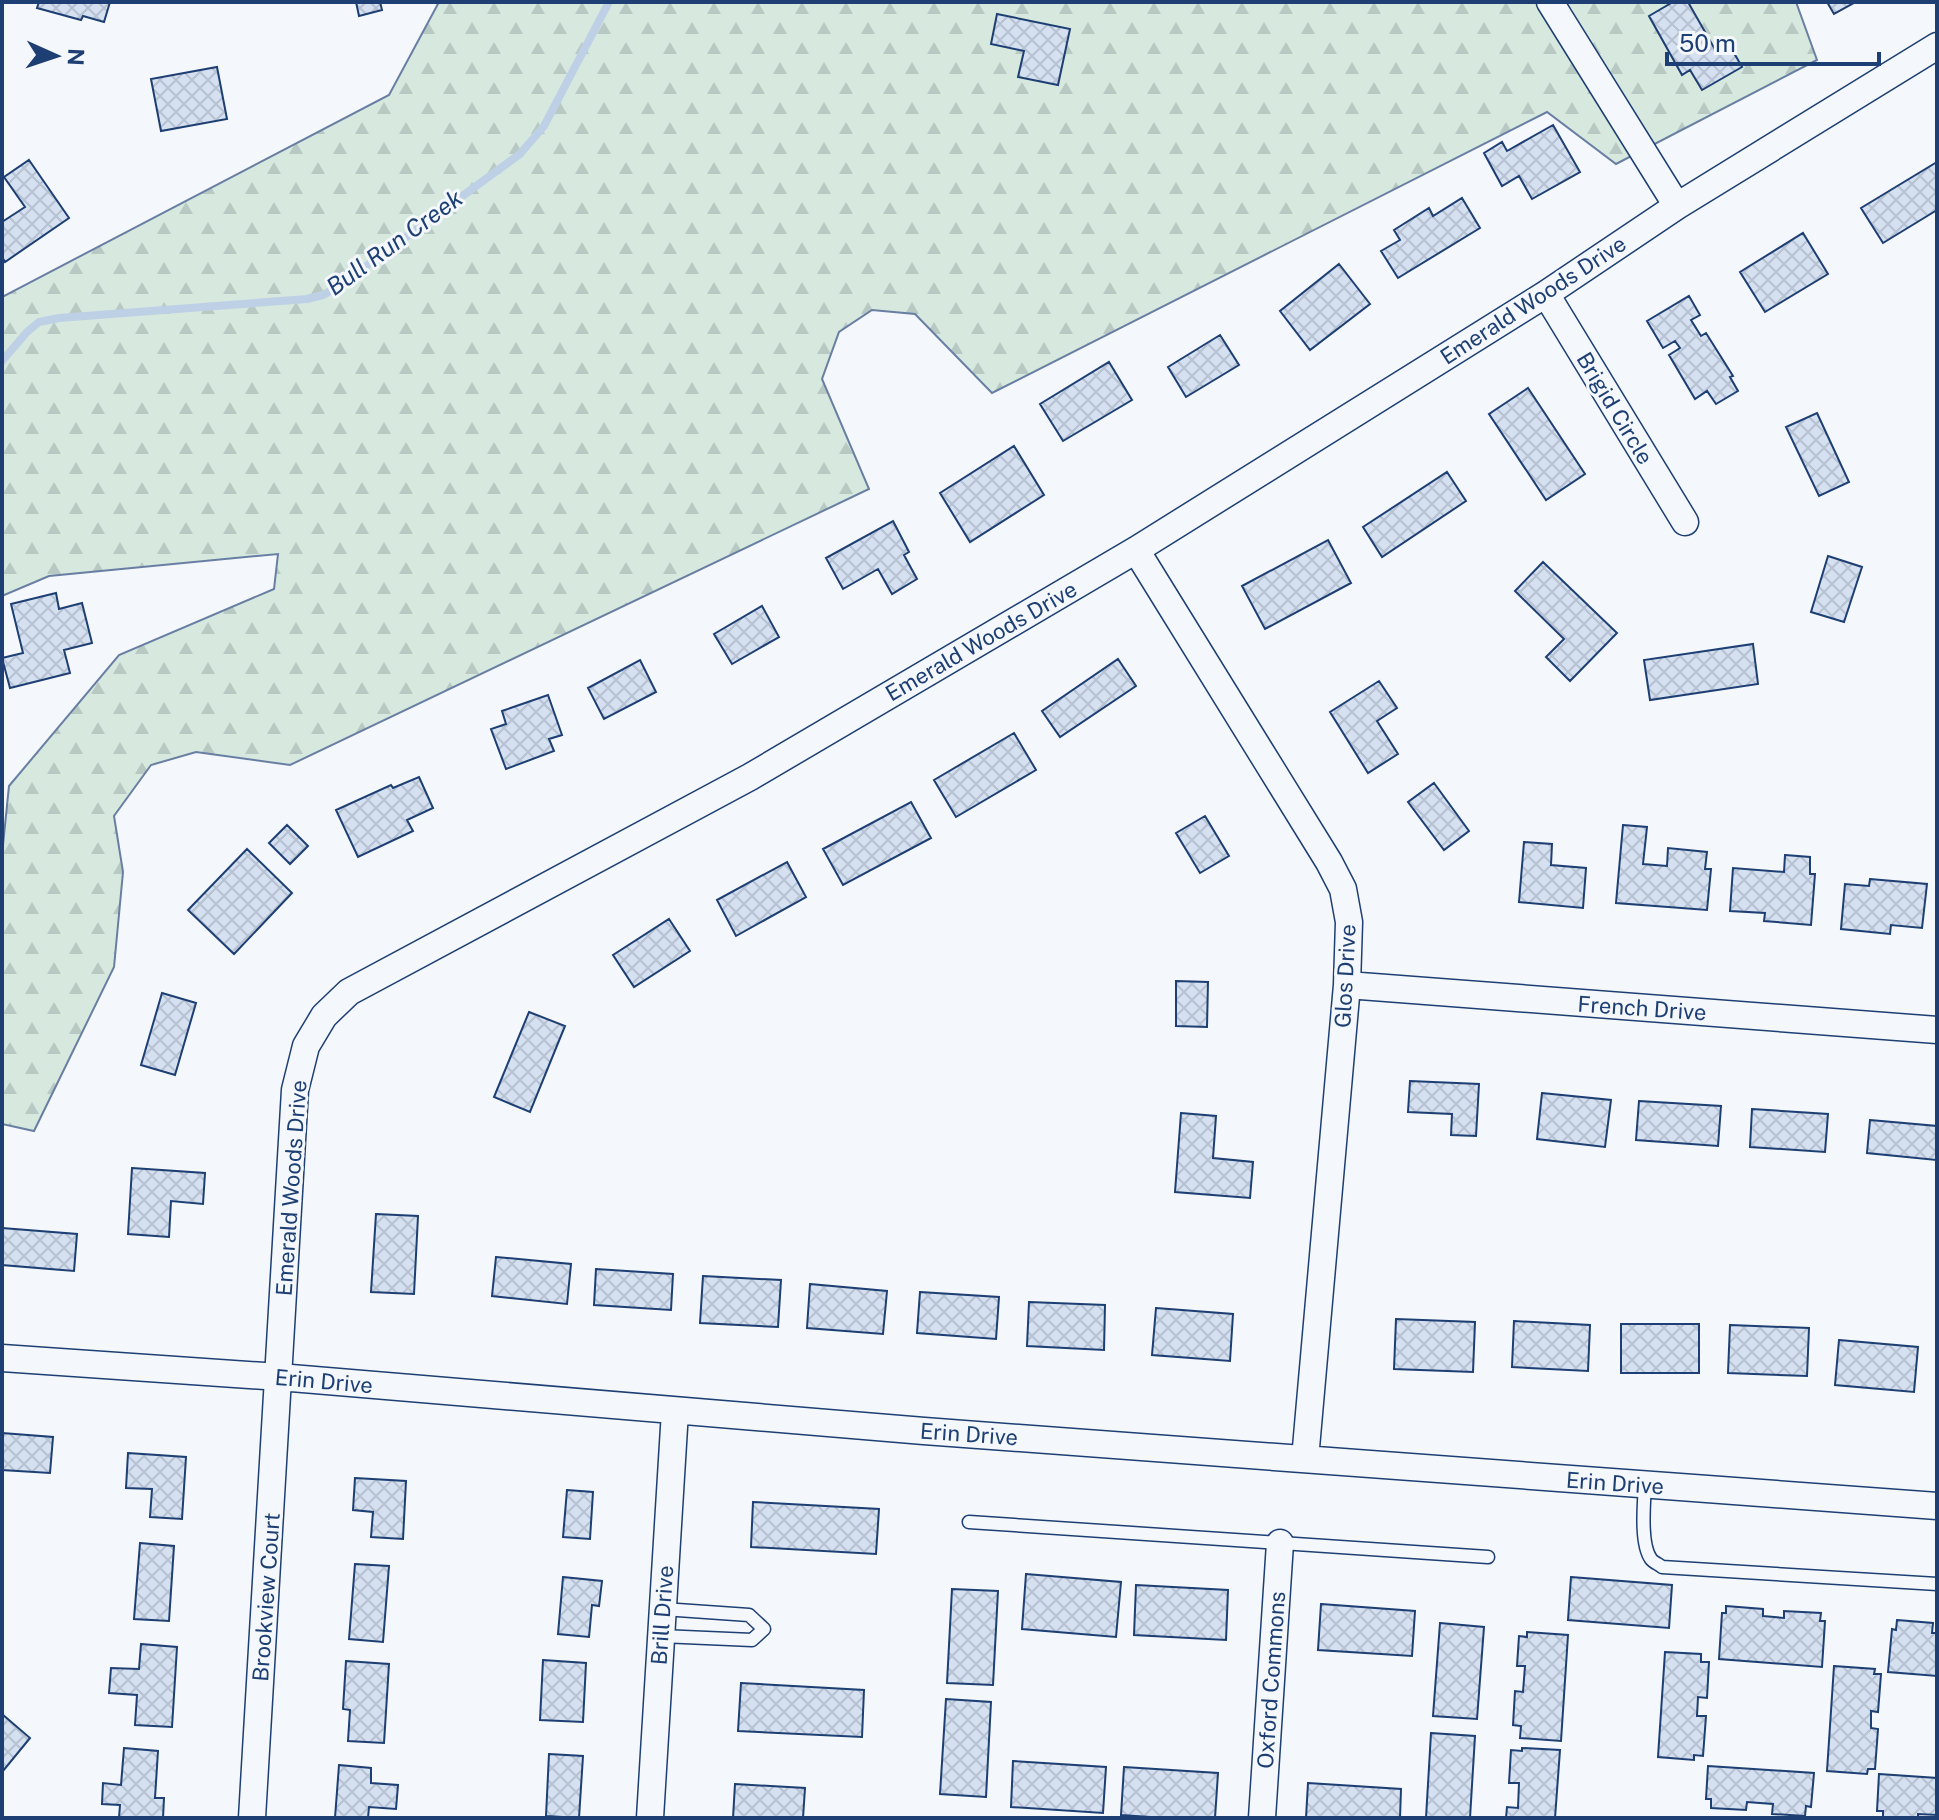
<svg xmlns="http://www.w3.org/2000/svg" width="1939" height="1820" font-family="'Public Sans',sans-serif">
<style>
.forest{fill:url(#forest-firs);stroke:#687fa3;stroke-width:2}
.lines{fill:none;stroke-linecap:round;stroke-linejoin:round}
.stream{stroke:#bed0e5;stroke-width:8}
.building{fill:url(#building-cross-hatch);stroke:#1d3f73;stroke-width:2}
.service-casing{stroke:#1d3f73;stroke-width:15}
.minor-casing{stroke:#1d3f73;stroke-width:29}
.service{stroke:#f4f7fb;stroke-width:12}
.minor{stroke:#f4f7fb;stroke-width:26}
.labels{text-anchor:middle;dominant-baseline:central;stroke-width:6;stroke-linejoin:round;paint-order:stroke}
.street-label{font-size:22px;fill:#1d3f73;stroke:#f4f7fb}
.water-label{font-size:24px;font-style:italic;fill:#1d3f73;stroke:#f4f7fb}
</style>
<defs>
<pattern id="forest-firs" width="22" height="20" patternUnits="userSpaceOnUse" patternTransform="scale(2)"><rect width="22" height="20" fill="#d7e8df"/><path d="M5 1l3.5 6h-7zM16 11l3.5 6h-7z" fill="#b8c8c3"/></pattern>
<pattern id="building-cross-hatch" width="8" height="8" patternUnits="userSpaceOnUse" patternTransform="scale(2)"><rect width="8" height="8" fill="#d5e0f0"/><path d="M0 0l8 8M0 8l8-8" fill="none" stroke="#b6c1d1"/></pattern>
</defs>
<rect width="100%" height="100%" fill="#f4f7fb"/>
<path class="forest" d="M439 2H1796L1817 60 1616 164 1547 112 992 393 915 314 872 310 839 332 822 379 869 489 290 765 196 752 151 765 114 816 123 872 114 967 34 1131 2 1124V855L9 786 119 655 274 589 278 554 49 576 2 596V297L389 95Z"/>
<g class="lines">
<path class="stream" d="M2 361 27 332 39 322 59 318 307 299 323 295 339 286 520 154 544 126 609 2"/>
</g>
<path class="building" d="M39 2H110L104 22 83 16 81 20 37 8Z
M356 2H380L382 10 359 16Z
M1673 2H1688L1717 53 1730 46 1742 67 1702 90 1690 70 1682 75 1649 16Z
M1827 2H1854V3L1834 14Z
M997 14 1070 29 1058 85 1018 77 1024 51 991 44Z
M217 67 227 119 161 131 151 79Z
M1553 125 1580 172 1532 199 1519 176 1502 186 1484 153 1502 142 1507 151Z
M29 160 69 218 5 262 2 257V222L25 207 4 177Z
M1937 162V210L1883 243 1861 208Z
M1462 198 1480 228 1398 278 1381 251 1400 240 1394 230 1429 208 1433 216Z
M1803 233 1828 274 1765 312 1740 272Z
M1339 264 1370 304 1310 350 1280 311Z
M1689 296 1700 315 1691 320 1701 336 1706 333 1733 376 1730 377 1738 391 1716 404 1707 391 1695 399 1669 355 1680 348 1675 341 1663 348 1647 321Z
M1220 335 1239 365 1186 397 1168 367Z
M1109 362 1132 400 1063 441 1040 404Z
M1528 388 1585 474 1546 500 1489 414Z
M1817 413 1849 482 1819 496 1786 427Z
M1014 446 1044 495 970 542 940 493Z
M1447 472 1466 501 1382 557 1363 527Z
M893 521 909 552 904 555 917 579 892 594 878 569 843 589 826 558Z
M1328 540 1351 583 1265 629 1242 586Z
M1828 556 1862 567 1844 622 1811 612Z
M1543 562 1617 633 1570 681 1546 657 1564 639 1515 591Z
M56 593 59 609 82 603 92 643 64 650 70 673 10 688 2 658 23 653 11 604Z
M762 606 779 637 732 664 714 634Z
M1753 644 1758 684 1650 700 1644 660Z
M1118 659 1136 686 1060 737 1042 711Z
M640 660 656 692 604 719 588 688Z
M1379 681 1397 708 1377 721 1398 754 1368 773 1330 712Z
M548 695 562 735 549 739 554 751 506 769 491 729 506 724 502 711Z
M1014 733 1036 770 956 817 934 780Z
M419 777 433 808 407 820 413 831 358 857 336 810 391 785 393 788Z
M1434 783 1469 831 1444 850 1408 802Z
M911 802 931 838 843 885 823 849Z
M1205 816 1229 856 1200 873 1176 833Z
M287 825 308 846 290 864 269 843Z
M1623 825 1647 827 1643 864 1667 866 1668 848 1707 852 1705 869H1711L1707 910 1616 903Z
M1524 842 1552 844 1551 865 1586 868 1583 908 1519 902Z
M247 849 292 893 234 954 188 910Z
M1785 855 1810 857V874H1815L1811 925 1764 921 1765 913 1730 911 1733 868 1784 872Z
M787 862 806 897 736 936 717 900Z
M1870 879 1927 884 1922 928 1891 925 1890 934 1841 929 1845 884 1869 886Z
M669 919 690 951 634 987 613 955Z
M1176 981 1208 982 1207 1027 1176 1026Z
M162 993 196 1003 175 1075 141 1065Z
M529 1012 565 1026 530 1112 494 1097Z
M1410 1081 1479 1084 1476 1136 1451 1135 1452 1114 1408 1112Z
M1542 1093 1611 1100 1605 1147 1537 1139Z
M1639 1101 1721 1106 1718 1146 1636 1140Z
M1752 1109 1828 1114 1825 1152 1750 1147Z
M1181 1113 1216 1116 1213 1158 1253 1162 1250 1198 1175 1192Z
M1870 1120 1937 1126 1936 1160 1867 1153Z
M132 1168 205 1173 203 1204 171 1201 169 1237 128 1234Z
M376 1214 418 1216 414 1294 371 1292Z
M2 1228 77 1234 74 1271 2 1265Z
M496 1257 571 1264 567 1304 492 1296Z
M596 1269 673 1274 671 1310 594 1305Z
M703 1276 781 1280 778 1327 700 1323Z
M810 1284 887 1291 883 1334 807 1328Z
M920 1292 999 1297 996 1339 917 1333Z
M1029 1302 1105 1305 1104 1350 1027 1346Z
M1156 1308 1233 1314 1230 1361 1152 1355Z
M1396 1319 1475 1322 1473 1372 1394 1369Z
M1514 1321 1590 1325 1588 1371 1512 1367Z
M1621 1324H1699V1373H1621Z
M1730 1325 1809 1328 1807 1376 1728 1373Z
M1839 1340 1918 1347 1914 1392 1835 1385Z
M2 1433 53 1437 50 1473 2 1470Z
M128 1453 186 1457 182 1519 150 1517 152 1489 126 1488Z
M355 1478 406 1481 403 1539 371 1537 373 1512 353 1510Z
M567 1490 593 1492 590 1539 563 1537Z
M753 1502 879 1509 876 1554 751 1547Z
M140 1543 174 1546 169 1621 134 1619Z
M355 1564 389 1566 383 1642 349 1639Z
M1026 1574 1121 1582 1116 1637 1022 1629Z
M563 1577 602 1581 599 1606 592 1605 589 1637 558 1634Z
M1571 1577 1672 1585 1669 1628 1568 1620Z
M1136 1585 1228 1590 1226 1640 1134 1635Z
M952 1589 998 1591 993 1685 947 1683Z
M1321 1604 1415 1611 1412 1656 1318 1650Z
M1726 1606 1763 1609V1616L1784 1618V1611L1821 1613 1820 1621H1825L1822 1667 1719 1659 1722 1613H1726Z
M1897 1620 1933 1623 1932 1633H1937V1676L1888 1672 1892 1629 1896 1630Z
M1440 1623 1484 1627 1477 1719 1433 1716Z
M1527 1632 1568 1635 1561 1741 1520 1738 1521 1726 1513 1725 1515 1691 1523 1692 1525 1666H1517L1519 1636 1527 1637Z
M141 1644 177 1647 172 1727 135 1725 137 1695 109 1693 111 1668 139 1669Z
M1665 1652 1701 1654V1662H1709L1707 1698 1698 1697 1697 1716H1706L1703 1756 1694 1755V1760L1658 1757Z
M543 1660 586 1663 583 1722 540 1720Z
M346 1661 389 1664 384 1743 348 1741 350 1710 343 1709Z
M1834 1666 1875 1669 1874 1674H1881L1878 1712 1871 1711V1728L1878 1729 1875 1769H1868L1867 1774 1827 1771Z
M741 1683 864 1690 862 1737 738 1731Z
M946 1699 991 1702 986 1797 940 1794Z
M2 1714 30 1738 3 1771 2 1770Z
M1431 1733 1475 1736 1470 1818H1426Z
M124 1748 158 1751 155 1798H164L163 1818H119L120 1805 102 1804 103 1783 121 1785Z
M1522 1748 1560 1750 1555 1818H1506L1507 1807 1518 1808 1519 1783H1509L1511 1750 1522 1751Z
M549 1754 583 1756 579 1818 546 1816Z
M1013 1761 1106 1767 1103 1813 1011 1807Z
M339 1765 371 1768V1783L398 1785 396 1809 369 1807 368 1818H335Z
M1708 1766 1814 1773 1811 1807 1806 1806 1805 1816 1772 1814 1773 1804 1747 1802 1746 1810 1711 1808V1799H1706Z
M1124 1767 1218 1773 1215 1818H1165L1121 1815Z
M1879 1774 1937 1778V1815L1918 1814V1818H1883V1811H1877Z
M1308 1783 1401 1789 1400 1818H1306Z
M735 1784 805 1788 803 1818H733Z"/>
<g class="lines">
<g class="service-casing">
<path id="service" d="M1645 1485C1644 1503 1640 1544 1651 1559 1653 1562 1660 1565 1662 1567L1937 1584
M969 1522 1488 1557
M661 1636 752 1640 764 1629 749 1615 663 1609"/>
</g>
<g class="minor-casing">
<path id="minor" d="M1550 2 1677 206
M1546 294 1685 522
M1136 550 1329 862 1343 889 1349 922 1347 985 1305 1459
M1347 985 1937 1030
M2 1358 279 1377 924 1431 1937 1506
M252 1818 295 1090 306 1046 324 1016 349 992 750 777 1136 550 1546 294 1677 206 1937 46
M650 1818 675 1411
M1262 1818 1280 1543"/>
</g>
<use href="#service" class="service"/>
<use href="#minor" class="minor"/>
</g>
<g class="labels">
<g class="street-label">
<text transform="translate(1533 300) rotate(-33)">Emerald Woods Drive</text>
<text transform="translate(1615 408) rotate(59)">Brigid Circle</text>
<text transform="translate(981 641) rotate(-30)">Emerald Woods Drive</text>
<text transform="translate(1345 976) rotate(-87)">Glos Drive</text>
<text transform="translate(1642 1008) rotate(4)">French Drive</text>
<text transform="translate(291 1188) rotate(-86)">Emerald Woods Drive</text>
<text transform="translate(324 1381) rotate(5)">Erin Drive</text>
<text transform="translate(969 1434) rotate(4)">Erin Drive</text>
<text transform="translate(1615 1483) rotate(4)">Erin Drive</text>
<text transform="translate(266 1597) rotate(-86)">Brookview Court</text>
<text transform="translate(662 1615) rotate(-86)">Brill Drive</text>
<text transform="translate(1271 1680) rotate(-86)">Oxford Commons</text>
</g>
<g class="water-label">
<text transform="translate(394 242) rotate(-36)">Bull Run Creek</text>
</g>
</g>
<rect width="1939" height="1820" fill="none" stroke="#1d3f73" stroke-width="8"/>
<g transform="translate(56 56) rotate(93)" stroke="#f4f7fb" stroke-width="6" paint-order="stroke">
<path d="M0-6L14 30L0 20L-14 30Z" fill="#1d3f73"/>
<text y="-12" font-size="22" font-weight="bold" text-anchor="middle" fill="#1d3f73">N</text>
</g>
<path d="M1667 52v12h212v-12" fill="none" stroke="#1d3f73" stroke-width="4"/>
<text x="1679" y="52" font-size="24" fill="#1d3f73" stroke="#f4f7fb" stroke-width="6" paint-order="stroke">50 m</text>
</svg>
